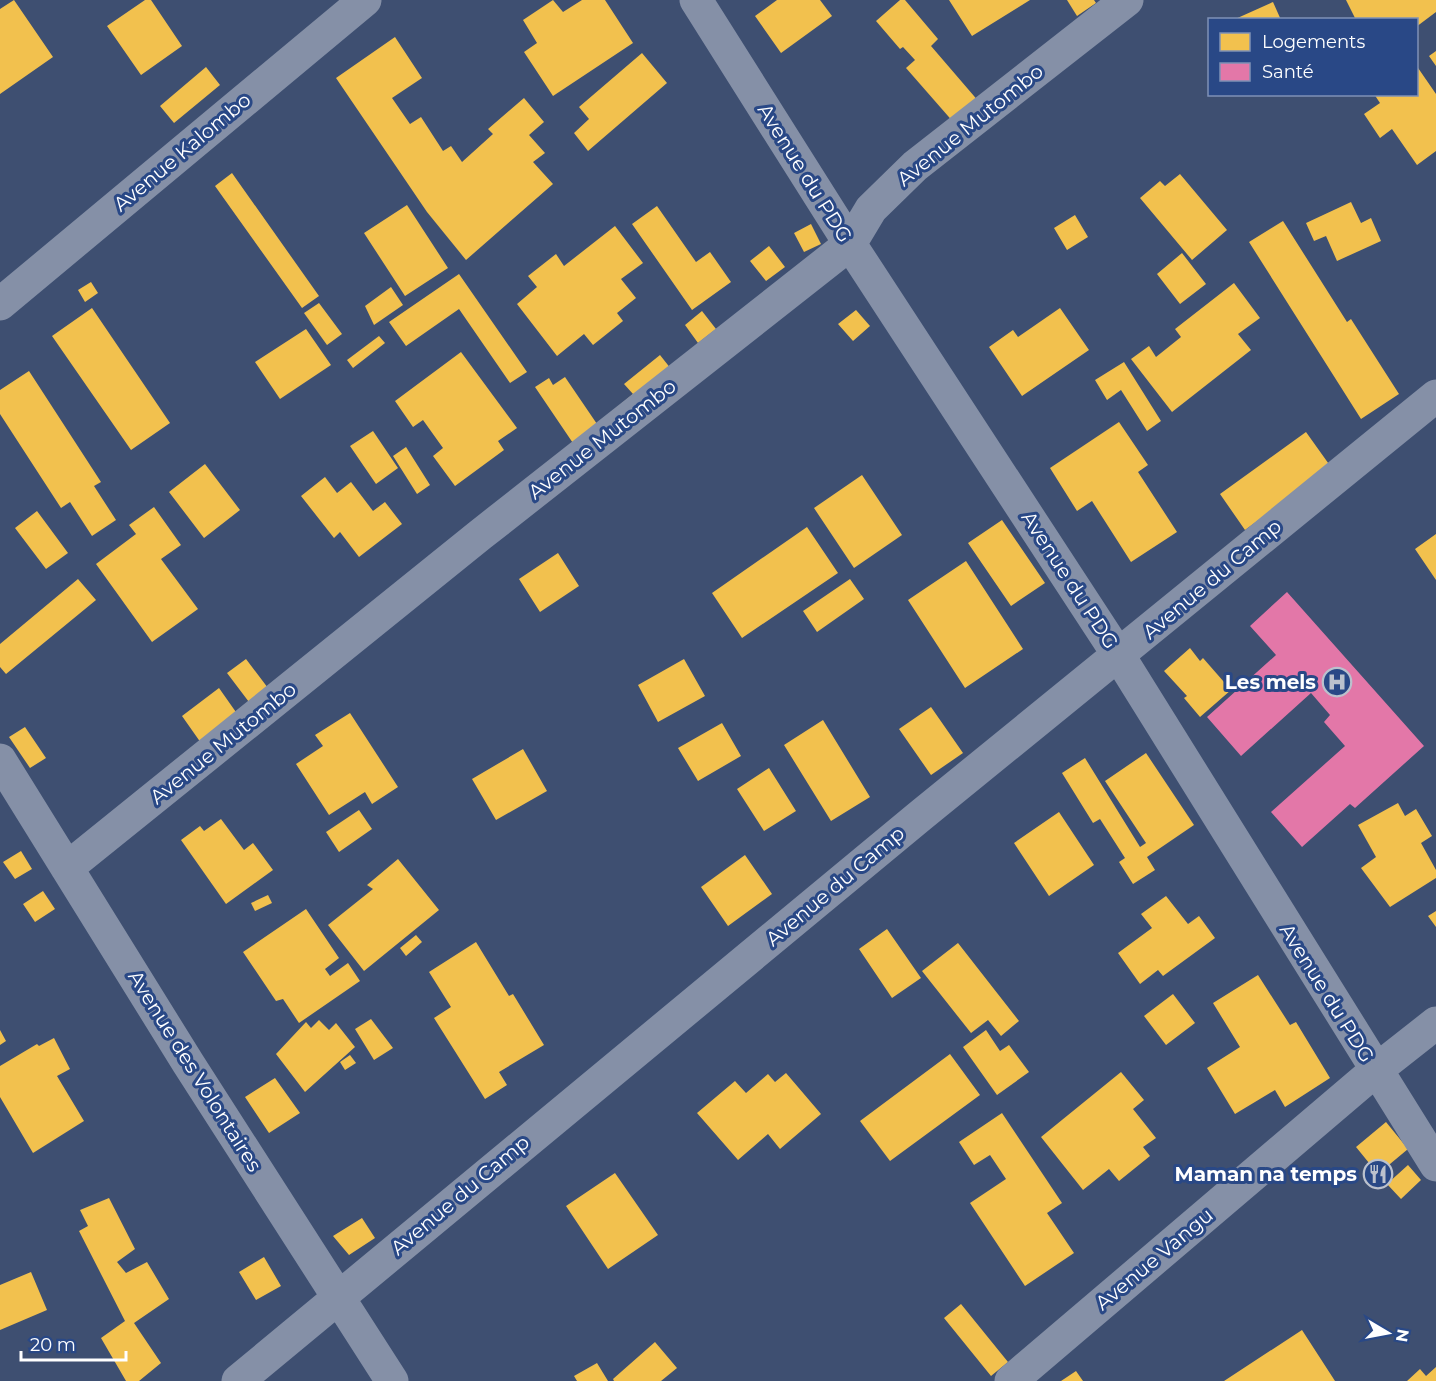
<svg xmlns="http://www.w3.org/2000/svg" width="1436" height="1381" font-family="Montserrat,sans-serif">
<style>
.homes{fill:#f2c14e}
.health{fill:#e377a8}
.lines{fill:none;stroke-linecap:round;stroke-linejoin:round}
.minor{stroke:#8590a7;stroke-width:33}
.labels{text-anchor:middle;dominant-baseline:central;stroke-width:6;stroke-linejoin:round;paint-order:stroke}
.street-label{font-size:20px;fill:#fff;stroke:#294886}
.poi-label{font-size:20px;font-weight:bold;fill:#fff;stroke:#294886;text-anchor:end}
</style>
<rect width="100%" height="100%" fill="#3e4f71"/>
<path class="homes" d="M14 0 53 57 0 94V9Z
M145 0H151L182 46 141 75 107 26Z
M553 0 563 12 582 0H605L633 43 553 96 524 52 537 43 523 20Z
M777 0H820L832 16 781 53 755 16Z
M900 0H905L938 39 931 46 980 103 955 124 906 68 915 60 903 47 900 49 876 21Z
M949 0H1030L972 36Z
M1067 0H1094L1096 3 1077 16Z
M1346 0H1436V12L1416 27V20H1356Z
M1273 2 1281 20H1233Z
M395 37 422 78 392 98 410 124 421 117 443 151 451 146 462 162 493 134 488 129 524 98 544 122 529 135 545 153 533 162 553 184 466 260 427 212 336 78Z
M1436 51V66L1429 56Z
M642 53 667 83 588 151 574 133 589 119 579 107Z
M1416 65 1436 94V151L1417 165 1392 129 1380 138 1364 114 1380 103 1374 94H1416Z
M206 67 220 85 174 123 160 106Z
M232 173 319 296 302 308 215 186Z
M1180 174 1227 230 1192 260 1140 198 1160 181 1165 186Z
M1351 202 1361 223 1371 218 1381 241 1337 261 1326 236 1314 241 1306 223Z
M407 205 448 268 405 296 364 233Z
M657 206 696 262 710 252 731 282 692 310 632 224Z
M1075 215 1088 237 1067 250 1054 228Z
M1283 221 1347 322 1351 319 1399 394 1361 419 1249 242Z
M811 224 821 244 804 252 794 233Z
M615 226 643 263 621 279 636 298 617 313 623 321 593 345 584 334 557 356 517 304 537 287 528 276 556 254 564 266Z
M769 246 785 267 766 281 750 261Z
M1182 253 1206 284 1180 304 1157 274Z
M459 274 527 372 510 383 459 309 406 346 389 322Z
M91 282 98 293 85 302 78 290Z
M1234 283 1260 318 1238 334 1251 350 1172 412 1131 359 1149 346 1156 357 1181 337 1175 329Z
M391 287 403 305 374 325 365 306Z
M319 303 342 334 327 345 304 313Z
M92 308 170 423 131 450 52 336Z
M1060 308 1089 350 1022 396 989 347 1013 330 1018 337Z
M856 310 870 326 853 341 838 324Z
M702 311 716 329 698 343 685 325Z
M306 329 331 365 280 399 255 362Z
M379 336 385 343 353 368 347 360Z
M461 352 517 428 498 441 504 450 455 486 433 456 443 448 423 420 413 427 395 401Z
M660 355 675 374 579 452 535 387 549 378 553 385 565 377 597 424 633 394 624 384Z
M1124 362 1161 421 1147 431 1121 390 1107 400 1095 380Z
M29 371 101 482 94 486 116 520 92 536 70 502 61 508 0 414V390Z
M1119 422 1148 465 1138 472 1177 532 1131 562 1092 501 1077 511 1050 468Z
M373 431 398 468 376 484 350 446Z
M1306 432 1331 467 1245 530 1220 494Z
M406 447 430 485 417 494 393 456Z
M205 464 240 510 204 538 169 492Z
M862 475 902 535 854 568 814 508Z
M325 477 337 493 351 482 373 511 385 502 402 524 359 557 340 532 334 538 301 496Z
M154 507 181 545 161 559 198 609 152 642 96 564 136 534 129 525Z
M37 511 68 553 46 569 15 528Z
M1002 520 1045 583 1011 606 968 543Z
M807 527 838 573 742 638 712 593Z
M1436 534V580L1415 549Z
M558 553 579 586 540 612 519 579Z
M966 561 1023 649 965 688 908 600Z
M78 579 96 600 6 674 0 667V644Z
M850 579 864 599 817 632 803 611Z
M1190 648 1200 661 1203 658 1231 690 1200 717 1184 698 1187 696 1164 671Z
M246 659 271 692 252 706 227 673Z
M684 659 705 696 658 722 638 685Z
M219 688 238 715 201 743 182 716Z
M931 707 963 753 931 775 899 729Z
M350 713 398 787 372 804 365 792 329 815 296 764 323 746 315 735Z
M823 720 870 797 831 821 784 745Z
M722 723 741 756 698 781 678 748Z
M25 727 46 758 30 768 9 737Z
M523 749 547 791 496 820 472 779Z
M1146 753 1194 825 1147 857 1155 870 1133 884 1119 862 1125 858 1100 819 1093 823 1062 773 1085 758 1140 847 1146 843 1105 781Z
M769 768 796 811 764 831 737 789Z
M1398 803 1405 816 1416 809 1432 836 1421 843 1436 870V878L1390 907 1361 868 1376 857 1358 825Z
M359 810 372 829 339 852 326 832Z
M1059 812 1094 865 1049 896 1014 843Z
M221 819 244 850 253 843 273 870 226 904 181 840 200 826 204 831Z
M21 851 32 869 15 879 3 862Z
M745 855 772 894 728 926 701 887Z
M398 859 439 910 364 971 328 925 373 889 367 885Z
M43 891 55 909 35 922 23 904Z
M268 895 272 903 255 911 251 903Z
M1166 896 1188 924 1199 916 1215 938 1163 976 1158 970 1140 984 1118 953 1152 928 1141 914Z
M306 909 339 958 325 969 330 976 348 963 360 981 299 1023 283 999 276 1001 243 952Z
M1436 911V927L1428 916Z
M887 929 921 978 892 998 859 949Z
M416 935 422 942 406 956 400 948Z
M476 942 509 996 513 994 544 1045 499 1072 507 1085 485 1099 434 1018 451 1007 429 972Z
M958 943 1019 1021 1001 1036 988 1020 971 1033 922 971Z
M1258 975 1290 1025 1296 1022 1330 1078 1285 1107 1275 1090 1235 1114 1207 1068 1240 1047 1213 1003Z
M1173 994 1195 1023 1166 1045 1144 1016Z
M371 1019 393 1048 374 1060 355 1029Z
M319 1020 329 1030 336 1023 355 1047 305 1092 276 1054 306 1022 311 1028Z
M0 1030 6 1041 0 1045Z
M986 1030 1000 1051 1009 1045 1029 1072 997 1095 963 1047Z
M54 1038 70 1069 57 1076 84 1121 33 1153 0 1097V1066L37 1044 39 1046Z
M950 1054 980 1095 890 1161 860 1121Z
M350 1055 356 1063 345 1070 340 1062Z
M1121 1072 1144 1100 1133 1109 1156 1138 1143 1147 1150 1156 1119 1181 1109 1169 1083 1190 1041 1137Z
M786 1073 821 1114 780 1149 768 1134 738 1160 697 1113 735 1081 746 1093 768 1074 775 1082Z
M275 1078 300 1113 269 1133 245 1097Z
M1002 1113 1062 1203 1047 1213 1074 1253 1025 1286 970 1203 1006 1179 990 1155 974 1165 959 1142Z
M1386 1122 1408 1149 1378 1174 1356 1147Z
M1408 1165 1421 1180 1401 1199 1387 1184Z
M615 1173 658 1235 608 1269 566 1206Z
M109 1198 135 1249 117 1262 126 1273 147 1262 169 1299 134 1323 161 1363 139 1381H126L101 1338 125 1321 79 1231 88 1226 80 1210Z
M362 1218 375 1238 349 1255 333 1236Z
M264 1257 281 1286 256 1300 239 1272Z
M31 1272 47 1310 0 1330V1285Z
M961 1304 1008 1362 991 1376 944 1318Z
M1302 1330 1335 1381H1224Z
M655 1342 677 1368 661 1381H614L613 1379Z
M597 1363 608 1381H577L574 1376Z
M1436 1367V1381H1407L1420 1369 1426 1376Z
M1076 1371 1083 1381H1061Z"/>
<path class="health" d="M1287 592 1424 746 1355 808 1350 804 1302 847 1271 812 1345 746 1324 722 1330 715 1311 693 1241 756 1207 717 1276 655 1250 626Z"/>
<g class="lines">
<path class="minor" d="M696 0 850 244 1119 656 1436 1165
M0 304 365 0
M0 760 188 1063 392 1381
M67 868 480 535 850 244 871 209 915 166 1127 0
M238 1381 920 816 1436 396
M1011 1381 1375 1071 1436 1023"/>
</g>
<defs>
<g id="hospital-ring" transform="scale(1.5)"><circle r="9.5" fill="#294886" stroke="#bbc1cd" stroke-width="1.5"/><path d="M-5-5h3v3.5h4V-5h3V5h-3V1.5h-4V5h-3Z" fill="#bbc1cd"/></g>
<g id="restaurant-ring" transform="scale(1.5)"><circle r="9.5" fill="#294886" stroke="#bbc1cd" stroke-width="1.5"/><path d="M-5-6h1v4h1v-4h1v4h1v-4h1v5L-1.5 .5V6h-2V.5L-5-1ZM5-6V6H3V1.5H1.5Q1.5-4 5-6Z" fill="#bbc1cd"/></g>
</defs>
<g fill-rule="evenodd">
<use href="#hospital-ring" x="1337" y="682"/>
<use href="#restaurant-ring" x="1378" y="1174"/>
</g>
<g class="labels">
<g class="street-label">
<text transform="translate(970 125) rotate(-39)">Avenue Mutombo</text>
<text transform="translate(182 152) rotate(-40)">Avenue Kalombo</text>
<text transform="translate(805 173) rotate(58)">Avenue du PDG</text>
<text transform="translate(602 439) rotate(-38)">Avenue Mutombo</text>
<text transform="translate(1212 579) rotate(-40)">Avenue du Camp</text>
<text transform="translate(1070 580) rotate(57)">Avenue du PDG</text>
<text transform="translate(223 743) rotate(-39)">Avenue Mutombo</text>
<text transform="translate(835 886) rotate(-40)">Avenue du Camp</text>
<text transform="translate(1327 993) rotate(58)">Avenue du PDG</text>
<text transform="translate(195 1071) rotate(58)">Avenue des Volontaires</text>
<text transform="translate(460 1195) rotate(-40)">Avenue du Camp</text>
<text transform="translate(1154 1259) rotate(-40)">Avenue Vangu</text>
</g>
<g class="poi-label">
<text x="1316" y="682">Les mels</text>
<text x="1357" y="1174">Maman na temps</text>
</g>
</g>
<rect x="1208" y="18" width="210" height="78" fill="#294886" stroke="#7f91b6" stroke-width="1.5"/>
<rect x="1220" y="33" width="30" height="18" fill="#f2c14e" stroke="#7f91b6" stroke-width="1.5"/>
<text x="1262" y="48" font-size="18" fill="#ffffff">Logements</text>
<rect x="1220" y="63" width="30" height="18" fill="#e377a8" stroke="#7f91b6" stroke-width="1.5"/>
<text x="1262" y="78" font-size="18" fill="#ffffff">Santé</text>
<g transform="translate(1388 1333) rotate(100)" stroke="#294886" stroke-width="4.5" paint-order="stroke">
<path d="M0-4.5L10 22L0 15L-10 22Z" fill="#ffffff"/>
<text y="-9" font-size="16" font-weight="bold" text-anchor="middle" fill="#ffffff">N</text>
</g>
<path d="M21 1351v9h105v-9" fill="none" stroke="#ffffff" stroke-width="3"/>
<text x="30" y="1351" font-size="18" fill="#ffffff" stroke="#294886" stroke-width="4.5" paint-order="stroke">20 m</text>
</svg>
